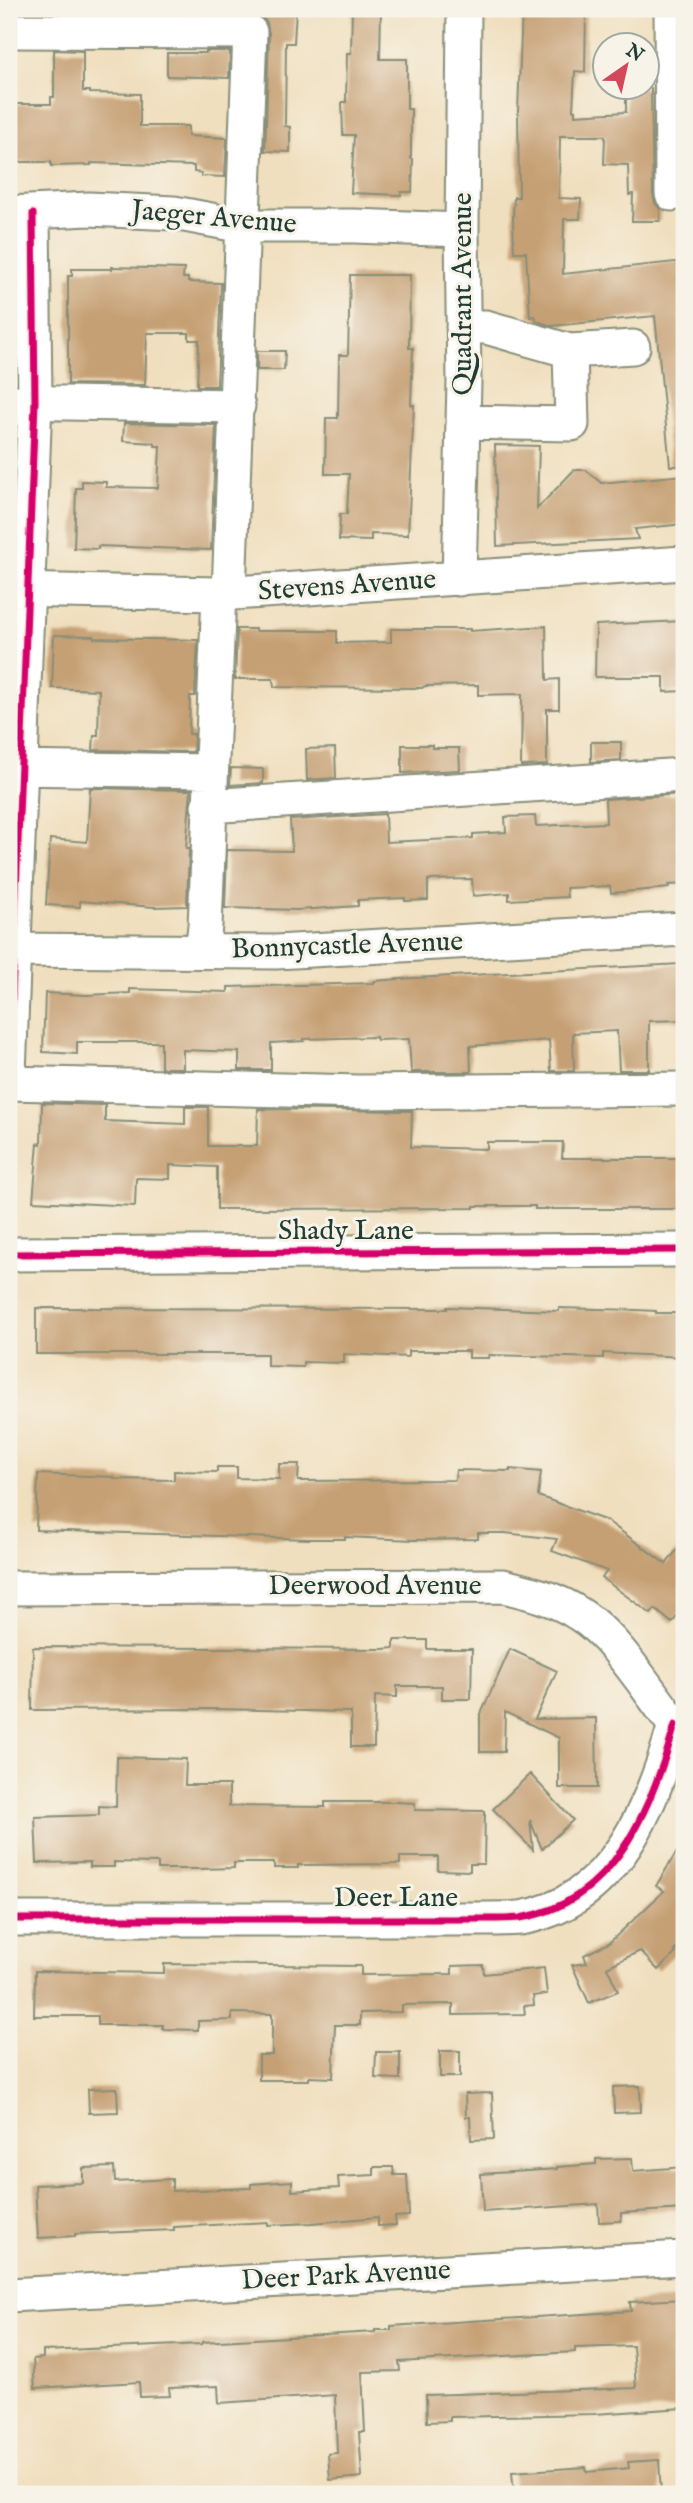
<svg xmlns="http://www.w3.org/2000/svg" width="693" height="2503" font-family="'IM FELL English',serif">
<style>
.building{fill:#c6a074}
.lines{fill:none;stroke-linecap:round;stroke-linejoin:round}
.minor-casing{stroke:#888e79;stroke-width:37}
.minor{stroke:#fff;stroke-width:33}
.cycleway-casing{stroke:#f7f3e8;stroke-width:11}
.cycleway{stroke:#d6006c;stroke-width:7}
.labels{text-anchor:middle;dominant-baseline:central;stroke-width:6;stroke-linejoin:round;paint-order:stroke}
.street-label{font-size:28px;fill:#1f3d34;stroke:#f7f3e8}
</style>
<rect width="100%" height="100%" fill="#f7f3e8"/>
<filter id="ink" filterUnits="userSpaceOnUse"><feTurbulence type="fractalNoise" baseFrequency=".0143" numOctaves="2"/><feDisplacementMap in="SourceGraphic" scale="14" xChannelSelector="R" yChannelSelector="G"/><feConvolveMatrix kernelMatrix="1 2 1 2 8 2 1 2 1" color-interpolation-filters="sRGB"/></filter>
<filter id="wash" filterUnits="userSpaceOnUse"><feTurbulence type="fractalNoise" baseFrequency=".00686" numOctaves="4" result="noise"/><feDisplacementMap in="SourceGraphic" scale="28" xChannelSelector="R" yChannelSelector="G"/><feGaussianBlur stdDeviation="1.57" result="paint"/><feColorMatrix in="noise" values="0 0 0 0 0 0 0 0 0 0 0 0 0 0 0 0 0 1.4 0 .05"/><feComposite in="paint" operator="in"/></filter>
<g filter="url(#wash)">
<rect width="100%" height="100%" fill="#f0dfbe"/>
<g id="blocks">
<path class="building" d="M206 9H296L294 43H286L285 126 290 127V152L265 151 269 33 267 22 260 16 251 13H206Z
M352 9H381L380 59H407V109H411V159H413L412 192H401V195L351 193 354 135H343L342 102H346L347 53H351Z
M522 9 586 10 585 72 575 71 573 110H575V115L626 112V88H651L653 194 655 203 660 209V221H632L633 194 629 195 628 165 604 164 605 136H560L559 198 581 199 580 219H564L563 274 684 261V466H670L655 316 551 326 537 321 535 316 530 317 526 252H514L513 217 514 197H519L518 111Z
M54 50 83 51V91H90V93L140 94V126H188V136L227 138 225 177 201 176V173L194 172V166L91 163V165L51 166V162H9V104H51V97H54Z
M206 51H230L229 78 167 76V53H206Z
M112 267 184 269 183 278H188V282L221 283 217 386H197L199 340H189V333H147L145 385 68 384V276H72V269H112Z
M350 275H410L409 348H413L411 405H414L408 535 371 534V541L339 540 340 514H347L349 474H325L326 418H338L339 355H348Z
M257 351H285L284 370H257Z
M124 423 216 425 211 550 98 546V549L74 548 76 488H82V481L106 482V487L158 488 160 446H155V443L123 441Z
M495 445 539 446 537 509 574 470H586L601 483 684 475V524L635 529 638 539 497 546Z
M684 621V691L664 692V677H595L596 625Z
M546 626 547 680 559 679V709H547V765L521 766 522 694 478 695V685L425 686 422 688 274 687 273 679H235L237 629H255V631H337V643L391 642V629H470V631Z
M54 635 94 636V638L198 640 195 696H190L189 734H194L193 752 93 750 94 735H98L99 690 52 688Z
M591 742H621V760L591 762Z
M402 745H432V748H459L460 770 402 773Z
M335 748 336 778 307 780 306 749Z
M231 768 263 769V783L230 785Z
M90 788 191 790 186 848H189L187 906 154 907 80 901V907L46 905 50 839 87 842Z
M684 794V884L668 885 669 888 611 893 610 886 566 888 567 897 509 900V893L473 896 472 879 428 880V900L405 901V898L358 900V906L297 910 225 908 227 850 292 851 290 820 385 814 386 842 473 838V834L506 832 505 817 535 816 536 826 606 823 605 799Z
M681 964 682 973H684V1020L649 1021V1070H619L617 1031 573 1033 574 1071H551L549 1040 470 1046 471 1072H411L409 1039 377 1040 376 1037 304 1039V1041L271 1043V1070H239V1052L183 1050V1068H161V1042H77V1054L43 1052 45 993 86 995 130 993V989L228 992V987L374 983V981L414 978Z
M42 1103 105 1105V1121L185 1124V1107H208V1146H257L258 1109 412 1111 411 1147 487 1149V1142H563L562 1158H684V1209H535V1206H474V1208L217 1209V1167L170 1165V1179L136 1178 135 1206 33 1201 38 1143 41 1144Z
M447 1307 559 1311V1308L636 1310 656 1311V1313H684V1357L603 1353V1358L489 1355V1358H469V1351H408V1357L344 1354V1363L303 1362V1367L267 1366V1354H36V1308L447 1309Z
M279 1464H299L298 1481 455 1480 456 1470 510 1471V1469L541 1472 538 1496 607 1521 666 1564 684 1541V1607L672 1623 655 1609 651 1614 602 1578 607 1571 552 1551 557 1539 505 1533H478V1539L414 1540 345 1537V1539H309L36 1530 38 1474 114 1477V1479L174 1480V1471L217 1472V1467H237V1478L279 1479Z
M394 1640H427V1649H472L471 1699H442V1686H397V1697L375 1696 374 1747H351V1712L212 1709 32 1710 33 1647 383 1649 394 1648Z
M510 1649 557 1671 535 1719 596 1718 597 1788H559V1738L505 1712 504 1752H480V1716Z
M117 1757 186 1759 185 1785H229V1806L325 1807V1802H396L415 1803V1810L485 1811 484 1864H470V1871L438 1870V1857H400V1864L298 1865V1868H274V1863H234V1868L200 1869H158V1863L114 1862V1867H90V1862L37 1863 35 1817 99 1815V1806L116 1807Z
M530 1774 573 1820 542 1849 530 1820 533 1850 493 1809Z
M684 1840V1941L674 1951 676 1953 658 1970 640 1951 607 1967 618 1991 589 2003 572 1965 587 1963 584 1955 609 1943 664 1891 656 1886Z
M164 1964 361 1966V1975L452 1974V1966L483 1965 484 1974 544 1968 547 1994 533 1996 534 2005 524 2006 525 2014 453 2015V2004L402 2005V2012L360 2013V2025H335L333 2078 309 2077V2080H259V2055H272V2014L232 2013V2020L198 2021V2030L163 2029V2025H98V2016H34L35 1971 164 1973Z
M440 2051H460V2077H440Z
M376 2052H400V2079L375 2078Z
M640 2086 641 2112 614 2113 613 2087Z
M117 2088 118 2112 89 2113 88 2089Z
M492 2093 494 2139 471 2140 470 2117H466L465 2094Z
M632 2158 633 2171 684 2167V2209L621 2213V2221L599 2222 598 2204 483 2212 481 2174 557 2169V2167L596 2164V2159Z
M114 2167 115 2182 172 2179V2191L251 2188V2184L292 2181V2191L339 2188 338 2177 374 2175V2167H393L394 2175H407L409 2216 395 2217 396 2225 378 2226V2217L312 2223 268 2225V2222L174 2227V2230L75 2234V2236L38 2238 35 2185 83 2183V2168Z
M684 2299V2408L594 2414 450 2417V2421L427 2422 426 2395 636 2388 633 2346 575 2348V2352L399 2362 400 2371 362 2372 365 2432H359L362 2477 330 2480 328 2454 337 2453 335 2395 219 2403 218 2386 169 2388 170 2396 140 2397 139 2382 35 2388 33 2359 43 2358V2351L202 2344V2342L375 2332V2330H391V2326L631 2311 630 2302Z
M659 2460 661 2494H514L512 2472 586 2467 587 2472 629 2468 628 2462Z"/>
</g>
</g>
<g filter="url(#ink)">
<use href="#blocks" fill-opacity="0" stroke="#888e79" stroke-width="2"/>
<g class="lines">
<g class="minor-casing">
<path id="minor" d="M671 9 672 194
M9 31 250 32 229 593
M9 213 89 209 174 213 243 226H354L462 230
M463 327H486L570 351 633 347
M9 402 238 406
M463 422 572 424 570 351
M459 579 464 382 462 230 464 9
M9 590 219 594 684 563
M9 768 210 771
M208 806 684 775
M9 950 276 952 684 929
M202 951 205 926 219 594
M9 1074 35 402 33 214
M9 1083 359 1092 684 1089
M9 1254 684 1250
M9 1588 503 1586C529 1592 557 1599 579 1614 615 1636 648 1691 675 1725
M9 1919H487C498 1919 509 1919 520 1918 615 1903 652 1806 675 1725
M9 2295 684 2258"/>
</g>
<use href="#minor" class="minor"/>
<g class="cycleway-casing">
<path id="cycleway" d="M9 1074 35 402 33 214
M9 1254 684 1250
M9 1919H487C498 1919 509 1919 520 1918 615 1903 652 1806 675 1725"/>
</g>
<use href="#cycleway" class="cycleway"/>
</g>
</g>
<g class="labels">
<g class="street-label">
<text transform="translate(214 218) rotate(5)">Jaeger Avenue</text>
<text transform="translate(463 294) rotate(-90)">Quadrant Avenue</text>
<text transform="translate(347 586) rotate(-4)">Stevens Avenue</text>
<text transform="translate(347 946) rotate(-2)">Bonnycastle Avenue</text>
<text x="346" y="1231">Shady Lane</text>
<text x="375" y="1586">Deerwood Avenue</text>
<text x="396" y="1898">Deer Lane</text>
<text transform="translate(346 2276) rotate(-3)">Deer Park Avenue</text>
</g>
</g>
<rect width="693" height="2503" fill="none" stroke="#f7f3e8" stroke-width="35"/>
<g transform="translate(626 66) rotate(34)"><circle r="33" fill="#f7f3e8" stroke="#a1aaa0" stroke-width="2"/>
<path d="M0-5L12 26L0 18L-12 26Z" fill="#d1495b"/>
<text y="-10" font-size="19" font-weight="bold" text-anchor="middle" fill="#1f3d34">N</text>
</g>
</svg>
